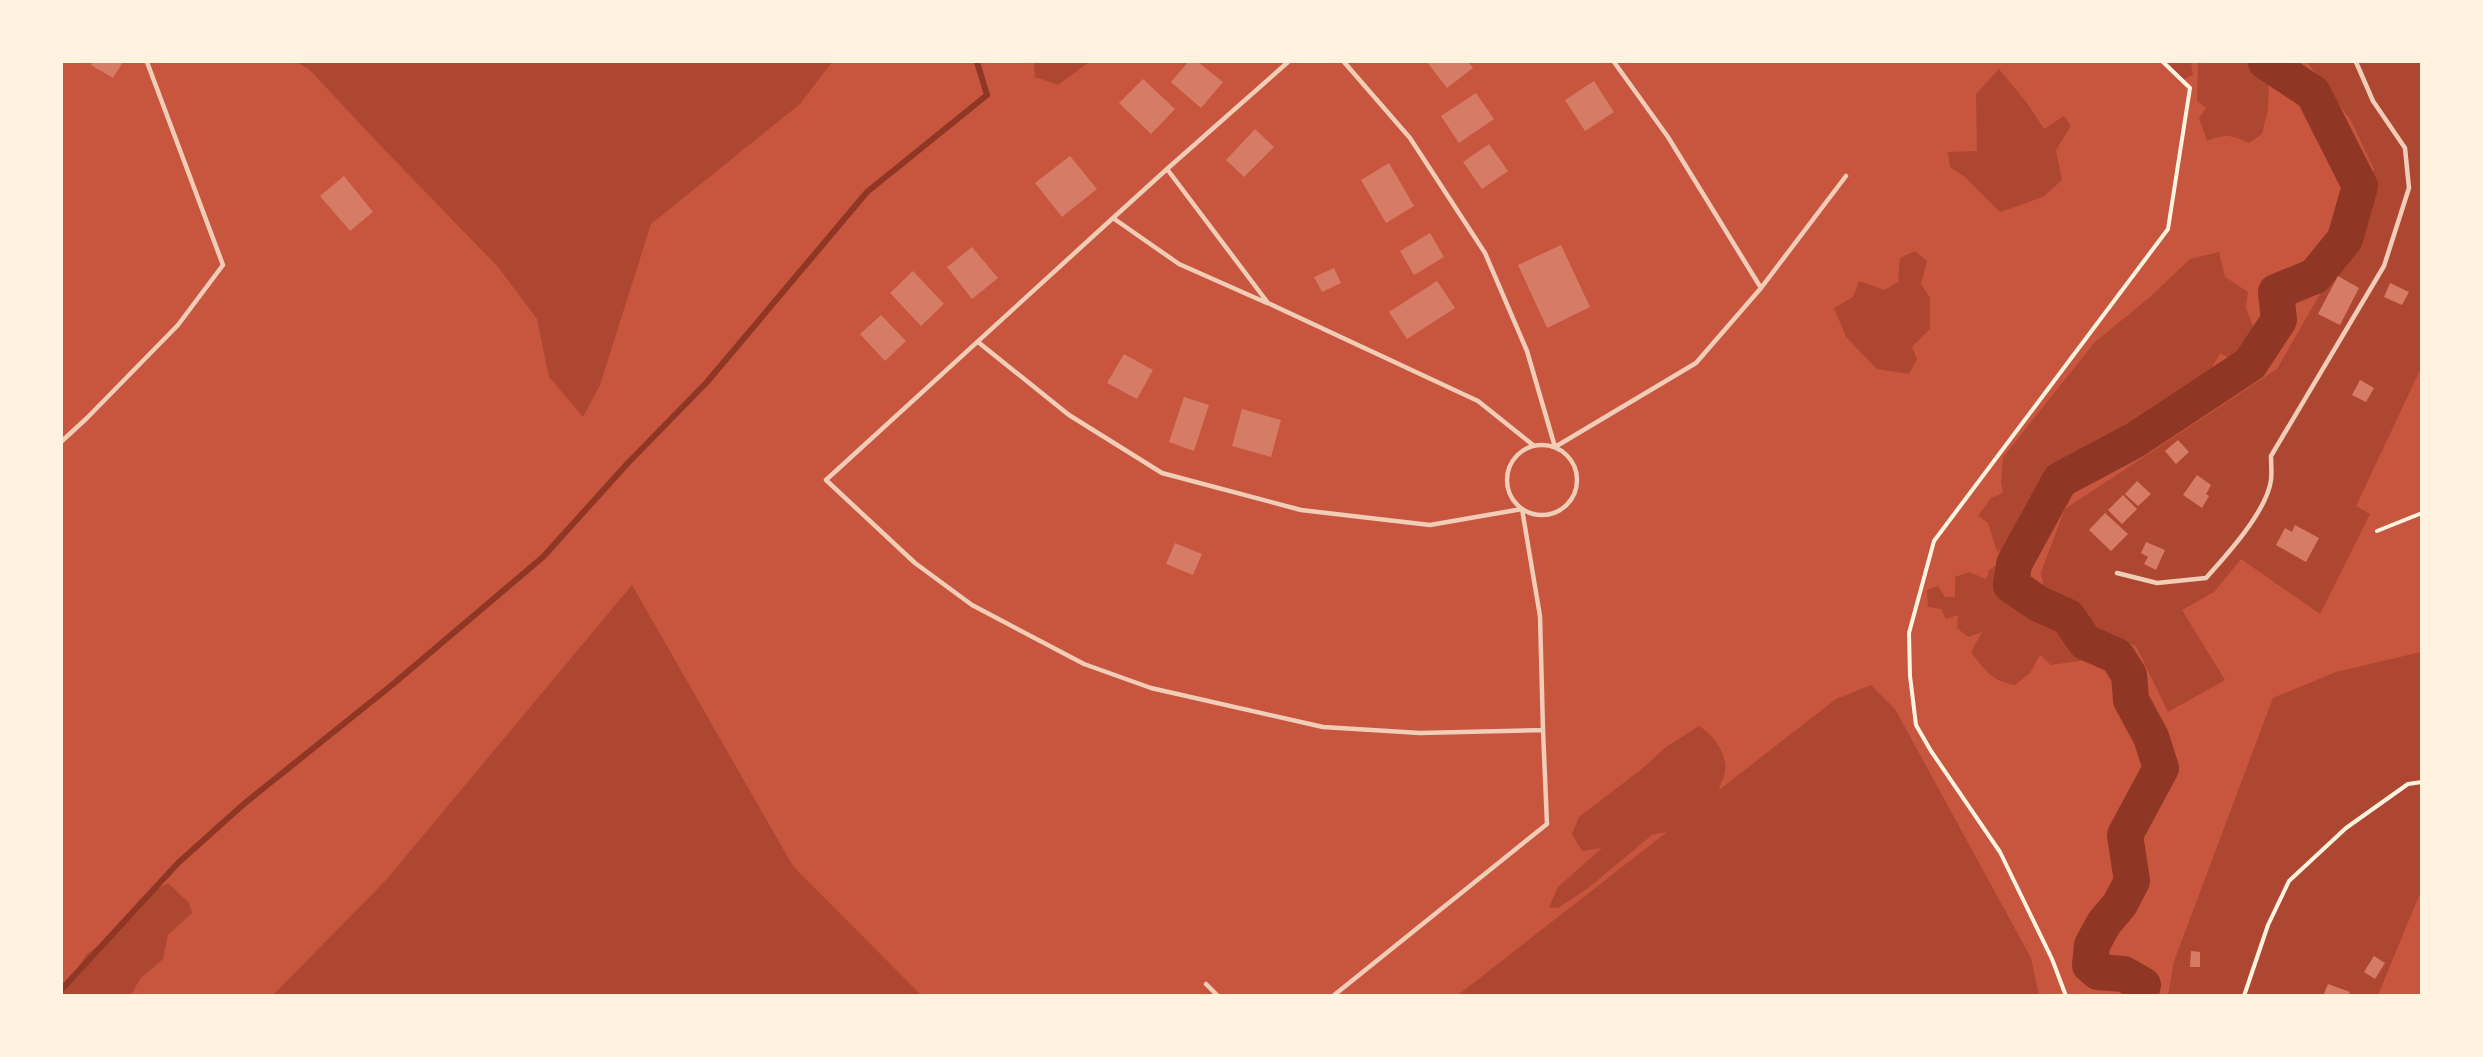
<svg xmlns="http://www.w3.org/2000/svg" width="2483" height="1057" font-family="'DM Sans',sans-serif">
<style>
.green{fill:#ae4732}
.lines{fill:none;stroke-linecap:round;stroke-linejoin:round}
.stream{stroke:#8f3625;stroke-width:6}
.river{stroke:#8f3625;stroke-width:36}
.building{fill:#d67c66}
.path{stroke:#fff3e0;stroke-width:4}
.service{stroke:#f1ccb7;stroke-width:4.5}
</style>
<rect width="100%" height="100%" fill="#c8553d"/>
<path class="green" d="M296 62H832L800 104 651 224 600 385 583 417 549 377 537 319 498 267 378 143 309 69Z
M1034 62H1089L1058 85 1035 77Z
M2165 62H2191L2193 75 2184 79Z
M2198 62H2256L2269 75 2268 109 2262 134 2249 143C2231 135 2226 133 2207 141L2199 118 2206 108 2197 101Z
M2307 62H2421V368L2356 506 2370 514 2320 614 2241 559 2214 592 2182 610 2225 680 2168 712 2136 646 2096 630 2044 591 2041 572 2065 509 2277 369 2359 226 2374 169 2350 119Z
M1999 69 2027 103 2044 129 2064 116 2071 126 2056 150 2062 180 2043 197 2000 212 1965 177 1950 167 1948 152 1977 151 1976 94Z
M1915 251 1927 261 1921 284 1930 298V329L1912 347 1917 359 1909 374 1877 369 1846 337 1834 308 1853 297 1859 281 1884 290 1898 282 1900 258Z
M2219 252 2225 277 2248 292 2246 308 2255 332 2247 355 2236 362 2220 353 2202 386 2140 426 2119 432 2089 455 2059 471 2012 546 1997 552 1988 523 1978 516 1991 498 2003 493 2001 483 2003 457 2095 342 2150 297 2190 259Z
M1997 565 2002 567 2009 576 2006 585 2011 592V600L2034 606 2062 620 2087 650 2086 660 2051 665 2040 655 2030 673 2015 685C1992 681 1985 671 1971 652L1982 632 1968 637 1957 628 1958 615 1946 619 1941 609 1928 607 1927 590 1938 586 1945 597H1955V577L1969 572 1986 579 1989 570Z
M632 585 793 866 921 995H273L386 880Z
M2421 652V891L2378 995 2168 996 2174 961 2273 698 2336 672Z
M1871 685 1895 709 2031 958 2039 995H1458L1667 832 1652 835 1587 889 1558 908 1549 907 1558 887 1602 848 1582 851 1572 834 1579 817 1643 768 1666 747 1699 726C1713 734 1728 754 1725 772 1724 778 1720 785 1719 790L1836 699Z
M168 883 189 903 192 913 168 935 163 959 140 979 131 995H62L69 980 87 954 120 931 139 900Z"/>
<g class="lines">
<path class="stream" d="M62 989 178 863 245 803 392 685 543 557 627 464 707 382 867 192 987 95 977 62"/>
<path class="river" d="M2140 996 2143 985 2124 974 2098 972 2090 965 2092 945 2104 923 2120 904 2132 881 2125 835 2161 768 2151 737 2131 700 2129 675 2117 656 2085 642 2068 617 2039 604 2011 585 2014 564 2060 480 2135 440 2250 364 2279 320 2276 292 2315 276 2345 239 2360 186 2313 93 2266 62"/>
</g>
<path class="building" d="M93 62H123L113 78 91 65Z
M1188 62H1198L1223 82 1201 108 1171 82Z
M1427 62H1468L1473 68 1447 88Z
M1143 79 1175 109 1151 134 1119 103Z
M1594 81 1614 112 1585 131 1565 100Z
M1476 93 1494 119 1459 143 1441 116Z
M1255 129 1274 147 1244 177 1226 160Z
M1489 144 1508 171 1482 189 1463 162Z
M1070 156 1097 189 1062 217 1035 183Z
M1389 163 1414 206 1386 223 1361 180Z
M344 176 373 212 350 231 320 196Z
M1430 233 1444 257 1414 275 1400 251Z
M1561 245 1590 307 1547 328 1518 265Z
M972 247 998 278 972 299 947 267Z
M1334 268 1341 283 1322 292 1314 277Z
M913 271 944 304 921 326 890 293Z
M2338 276 2359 288 2340 325 2318 314Z
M1437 281 1455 308 1407 339 1389 312Z
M2390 283 2409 292 2402 305 2384 297Z
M881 315 906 341 885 361 860 334Z
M1124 354 1153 370 1137 399 1107 383Z
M2360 380 2374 388 2366 402 2352 395Z
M1184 397 1209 405 1194 451 1169 442Z
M1242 409 1281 420 1271 457 1232 446Z
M2178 440 2189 452 2176 464 2165 451Z
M2197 475 2211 485 2206 494 2209 496 2202 508 2183 495Z
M2137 481 2151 494 2138 506 2125 494Z
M2123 495 2137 509 2122 524 2108 510Z
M2105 513 2128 534 2111 551 2089 530Z
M2295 525 2319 538 2306 562 2276 545 2285 528 2292 532Z
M2146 542 2165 550 2156 570 2144 564 2148 557 2141 553Z
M1175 543 1202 554 1193 575 1166 564Z
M2191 951 2200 952V967H2190Z
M2374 956 2385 963 2375 979 2364 972Z
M2328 984 2350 992 2348 996H2323Z"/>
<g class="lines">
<path class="path" d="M2377 531 2422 513
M2066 996 2052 959 2000 852 1931 751 1916 725 1910 676 1909 633 1934 541 2168 229 2190 88 2163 62
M2244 996 2268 925 2289 881 2346 828 2408 784 2422 782"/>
<path class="service" d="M1288 62 1167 169 1268 303 1478 401 1533 445
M1344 62 1410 138 1485 253 1527 351 1555 447 1696 363 1761 288 1668 137 1614 62
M1167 169 1113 218 1179 264 1267 303
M1113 218 826 480 915 563 972 605 1084 664 1151 688 1323 727 1420 733 1543 730 1547 824 1333 996
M1761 288 1846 176
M978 342 1069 415 1162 473 1301 510 1430 525 1522 509 1540 616 1543 730
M62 441 87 418 178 325 223 265 147 62
M1507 480a35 35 0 1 1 70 0a35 35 0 1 1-70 0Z
M2117 573 2157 583 2206 578C2226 556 2267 511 2271 480 2272 472 2271 464 2271 456L2384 266 2409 188 2405 148 2373 101 2356 62
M1206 984 1218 996"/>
</g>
<rect width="2483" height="1057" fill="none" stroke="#fff3e0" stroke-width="126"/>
</svg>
